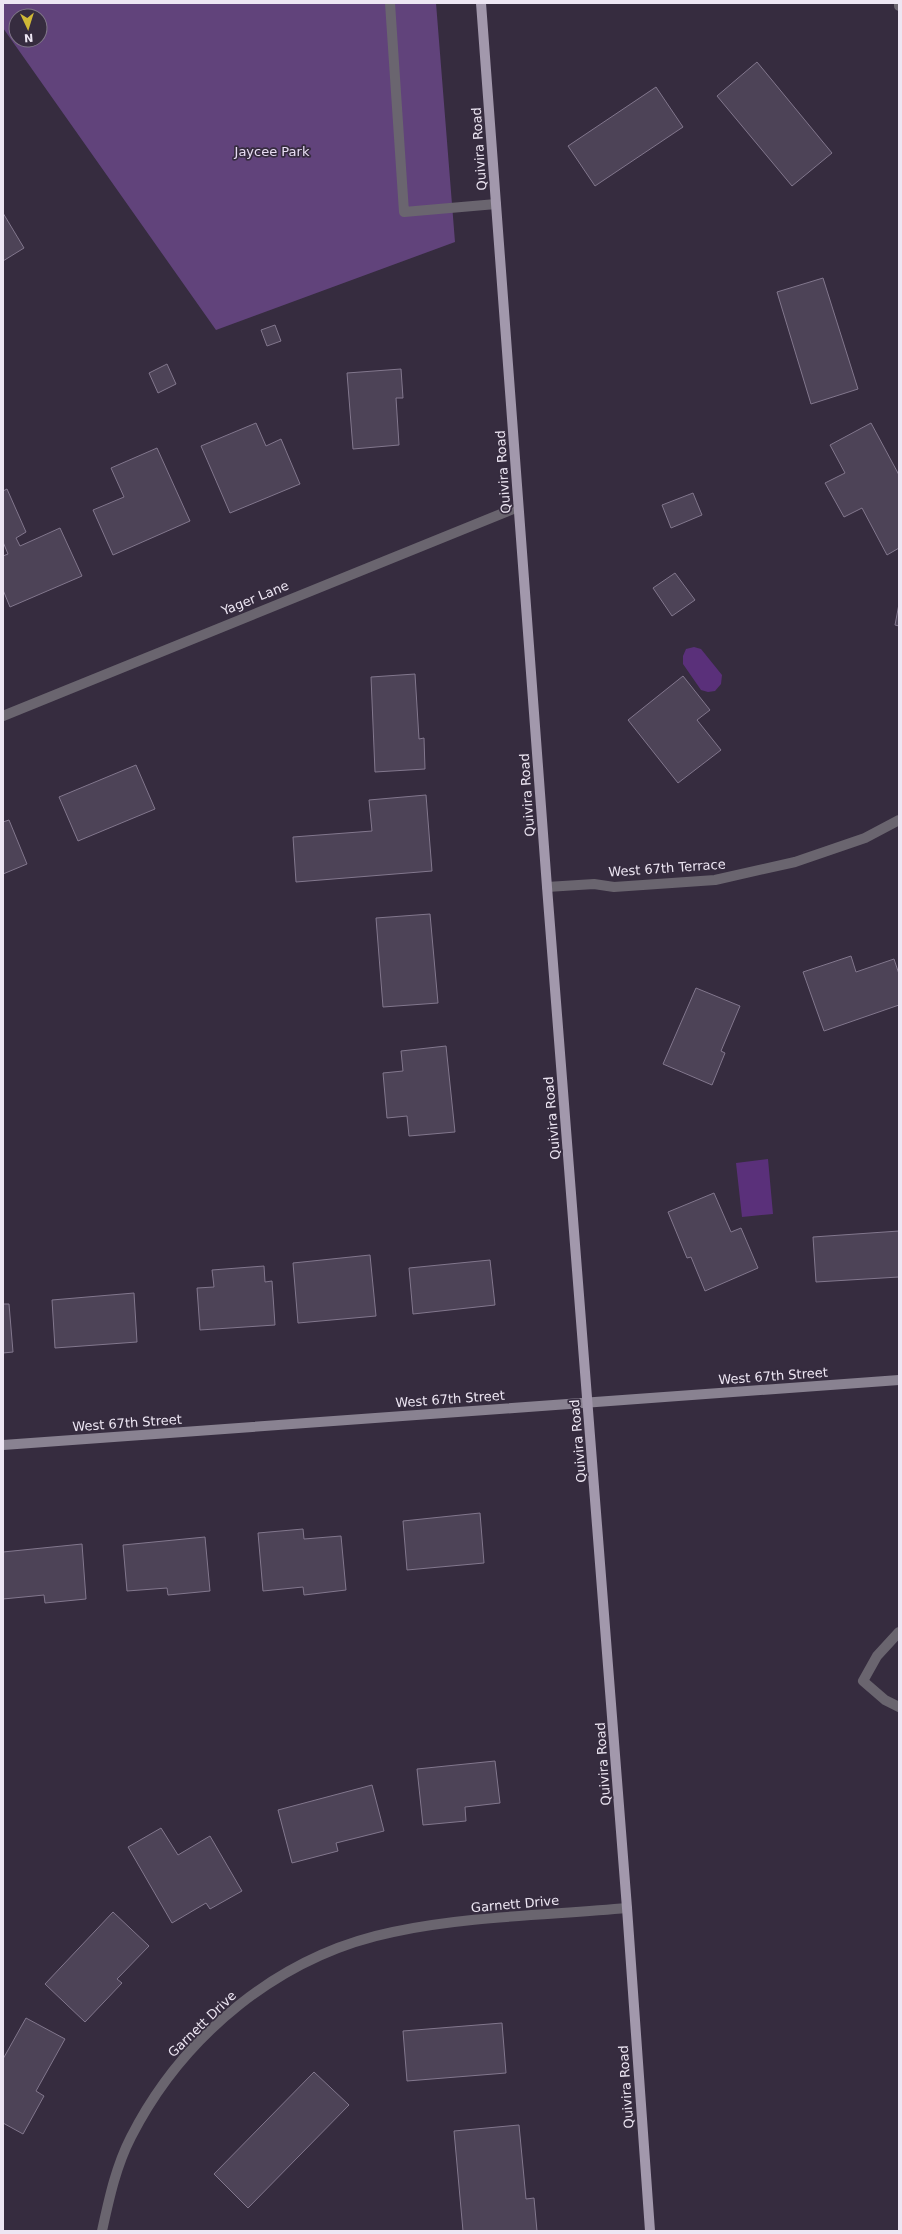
<svg xmlns="http://www.w3.org/2000/svg" width="902" height="2234" font-family="'DejaVu Sans',sans-serif">
<style>
.green{fill:#61437b;fill-rule:evenodd}
.water{fill:#5a307a}
.building{fill:#4d4357;stroke:#82778d}
.lines{fill:none;stroke-linecap:round;stroke-linejoin:round}
.lane{stroke:#6a656f;stroke-width:10}
.street{stroke:#6a656f;stroke-width:10}
.secondary{stroke:#898291;stroke-width:10}
.primary{stroke:#a298ac;stroke-width:10}
.labels{text-anchor:middle;dominant-baseline:central;stroke-width:3.5;stroke-linejoin:round;paint-order:stroke}
.street-label{font-size:13px;fill:#ede6f3;stroke:#362c3f}
.park-label{font-size:13px;fill:#e8ddf3;stroke:#362c3f}
</style>
<rect width="100%" height="100%" fill="#362c3f"/>
<path class="green" d="M3 3H436L455 242 216 330 3 28ZM16 16H40V40H16Z"/>
<path class="water" d="M694 647 701 649 722 675 721 684 715 691 708 692 701 690 683 664V656L686 649Z
M768 1159 773 1214 742 1217 736 1163Z"/>
<path class="building" d="M757 62 832 153 792 186 717 96Z
M656 87 683 127 595 186 568 146Z
M3 213 24 248 3 261Z
M823 278 858 389 811 404 777 292Z
M275 325 281 341 267 346 261 330Z
M167 364 176 384 158 393 149 373Z
M401 369 403 398H396L399 445 353 449 347 373Z
M256 423 266 446 281 439 300 484 230 513 201 446Z
M871 423 899 475V548L887 555 862 508 844 517 825 483 845 473 830 445Z
M157 448 190 521 113 555 93 510 124 497 111 468Z
M7 489 26 532 16 538 20 546 60 528 82 576 10 607 3 590V556L8 554 3 542V491Z
M693 493 702 515 671 528 662 505Z
M675 573 695 600 672 616 653 588Z
M899 604V626L895 625Z
M415 674 419 739 424 738 425 769 375 772 371 677Z
M683 676 710 710 697 720 721 750 678 783 628 720Z
M136 765 155 809 78 841 59 797Z
M426 795 432 871 296 882 293 837 372 831 369 800Z
M9 820 27 864 3 874V822Z
M430 914 438 1003 383 1007 376 918Z
M851 956 856 972 894 959 899 974V1005L824 1031 803 972Z
M696 988 740 1006 721 1051 725 1053 712 1085 663 1064Z
M446 1046 455 1132 409 1136 407 1116 387 1118 383 1073 403 1071 401 1051Z
M714 1193 731 1232 741 1228 758 1268 705 1291 691 1257 687 1258 668 1212Z
M899 1231V1277L816 1282 813 1237Z
M370 1255 376 1316 298 1323 293 1263Z
M490 1260 495 1305 413 1314 409 1268Z
M264 1266 265 1282 272 1281 275 1325 200 1330 197 1288 214 1287 212 1270Z
M134 1293 137 1342 55 1348 52 1300Z
M3 1304H9L13 1352 3 1353Z
M480 1513 484 1563 407 1570 403 1521Z
M303 1529 304 1539 341 1536 346 1590 304 1595 303 1587 263 1591 258 1533Z
M205 1537 210 1591 168 1595 167 1588 127 1591 123 1545Z
M82 1544 86 1599 45 1603 44 1595 3 1599V1552Z
M495 1761 500 1803 465 1807 466 1821 423 1825 417 1769Z
M372 1785 384 1831 336 1843 338 1851 292 1863 278 1810Z
M161 1828 178 1855 210 1836 242 1891 210 1909 206 1903 172 1923 128 1847Z
M113 1912 149 1946 117 1979 122 1983 85 2022 45 1984Z
M26 2018 65 2039 36 2091 44 2096 23 2134 3 2123V2059Z
M502 2023 506 2073 407 2081 403 2031Z
M314 2072 349 2105 248 2208 214 2174Z
M519 2125 526 2199 534 2198 537 2231H463L454 2131Z"/>
<g class="lines">
<path class="lane" d="M390 3 404 212 496 204"/>
<path class="street" d="M899 3V6
M3 716 518 507
M547 887 594 884 614 887 715 880 795 862 865 838 899 820
M899 1632 877 1656 863 1681 885 1700 899 1707
M102 2231C109 2199 116 2166 131 2137 183 2035 280 1955 393 1932 467 1916 552 1915 627 1908"/>
<path class="secondary" d="M3 1445 899 1380"/>
<path class="primary" d="M481 3 547 887 627 1908 650 2231"/>
</g>
<g class="labels">
<g class="street-label">
<text transform="translate(479 149) rotate(-94)">Quivira Road</text>
<text transform="translate(503 472) rotate(-94)">Quivira Road</text>
<text transform="translate(255 598) rotate(-22)">Yager Lane</text>
<text transform="translate(527 795) rotate(-94)">Quivira Road</text>
<text transform="translate(667 868) rotate(-4)">West 67th Terrace</text>
<text transform="translate(552 1118) rotate(-95)">Quivira Road</text>
<text transform="translate(773 1376) rotate(-4)">West 67th Street</text>
<text transform="translate(450 1399) rotate(-4)">West 67th Street</text>
<text transform="translate(127 1423) rotate(-4)">West 67th Street</text>
<text transform="translate(578 1441) rotate(-95)">Quivira Road</text>
<text transform="translate(603 1764) rotate(-94)">Quivira Road</text>
<text transform="translate(515 1904) rotate(-5)">Garnett Drive</text>
<text transform="translate(202 2024) rotate(-44)">Garnett Drive</text>
<text transform="translate(626 2087) rotate(-94)">Quivira Road</text>
</g>
<g class="park-label">
<text x="272" y="151">Jaycee Park</text>
</g>
</g>
<rect width="902" height="2234" fill="none" stroke="#ede6f3" stroke-width="8"/>
<g transform="translate(28 28) rotate(176)"><circle r="19" fill="#362c3f" stroke="#7f7687"/>
<path d="M0-3L7 15L0 10L-7 15Z" fill="#d0b836"/>
<text y="-6" font-size="11" font-weight="bold" text-anchor="middle" fill="#ede6f3">N</text>
</g>
</svg>
